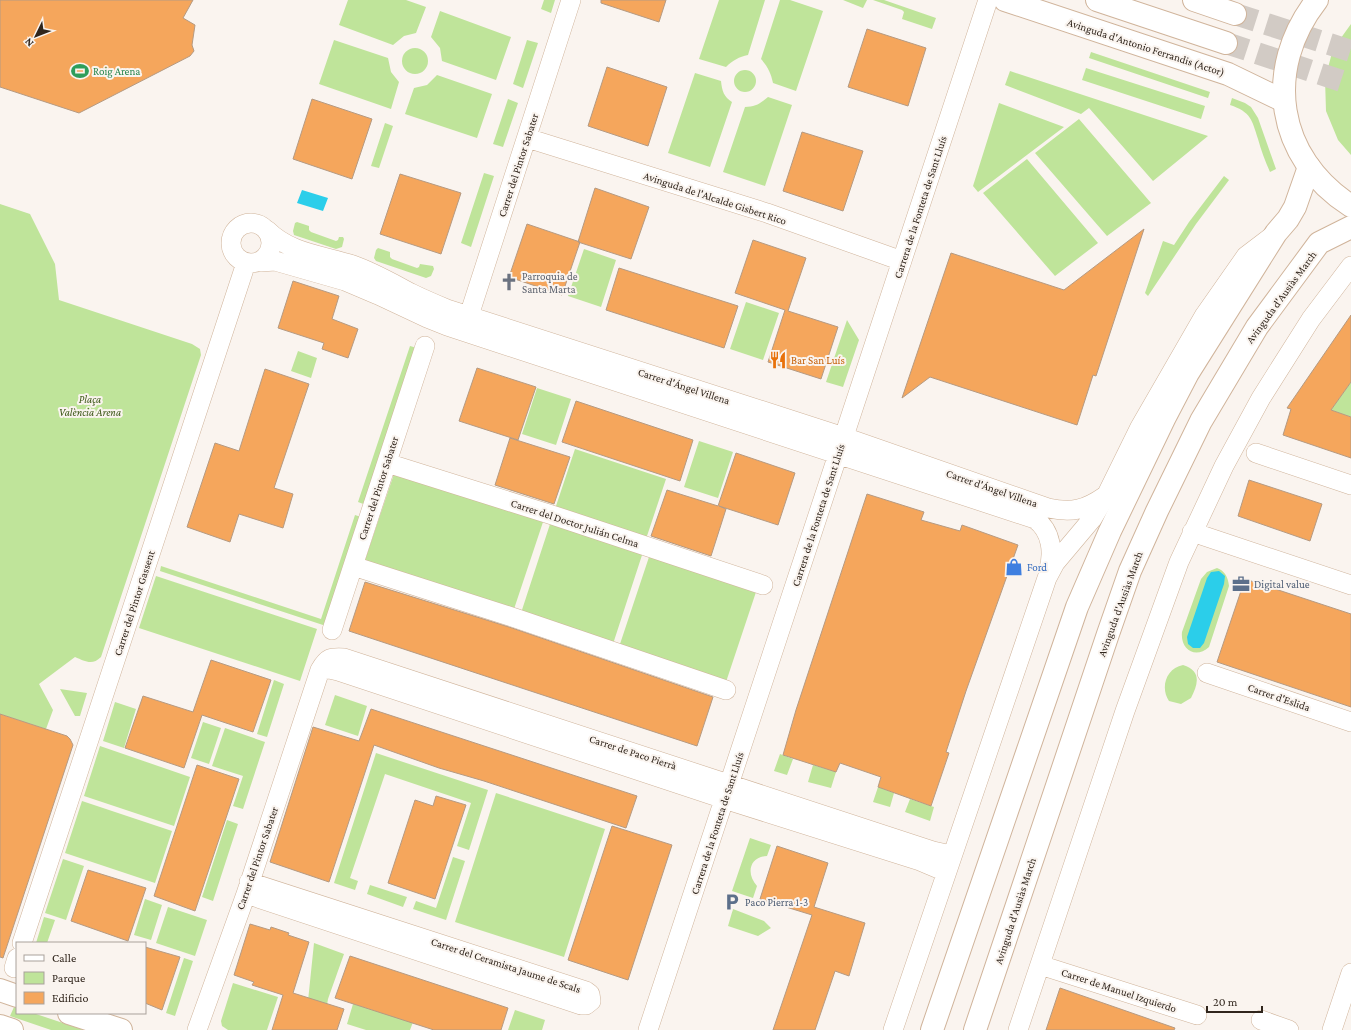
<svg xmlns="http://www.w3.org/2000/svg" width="1351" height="1030" font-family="'Crimson Pro',serif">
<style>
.green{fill:#bfe49a}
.water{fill:#2bceea}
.building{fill:#f5a65c;stroke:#b59a82}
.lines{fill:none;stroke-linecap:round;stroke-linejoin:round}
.primary-tunnel{stroke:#d2cbc5;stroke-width:22;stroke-dasharray:22 11;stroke-linecap:butt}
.street-casing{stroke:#d0b49b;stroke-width:20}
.primary-casing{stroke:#d0b49b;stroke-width:24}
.highway-casing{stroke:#d0b49b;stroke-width:24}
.street{stroke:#fff;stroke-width:19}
.primary{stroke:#fff;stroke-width:22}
.highway{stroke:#fff;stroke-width:22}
.labels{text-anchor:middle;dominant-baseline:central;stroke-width:4;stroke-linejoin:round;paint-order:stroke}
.street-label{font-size:11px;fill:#30251c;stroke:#faf4ef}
.leisure-label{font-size:11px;fill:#27864d;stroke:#faf4ef;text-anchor:start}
.worship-label{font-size:11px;fill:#5b616d;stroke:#faf4ef;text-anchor:start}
.food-label{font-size:11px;fill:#c56008;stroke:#faf4ef;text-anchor:start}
.park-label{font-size:11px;font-style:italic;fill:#3b5616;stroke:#faf4ef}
.shop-label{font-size:11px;fill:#366cbe;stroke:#faf4ef;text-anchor:start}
.service-label{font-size:11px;fill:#4e5e75;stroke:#faf4ef;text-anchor:start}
</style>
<rect width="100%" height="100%" fill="#faf4ef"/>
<path class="green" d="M348 0H406L426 7 416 33 404 36 393 45 339 25Z
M544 0H555L551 13 541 9Z
M719 0H765L748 55C739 57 733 60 726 67L699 59Z
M780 0H790L823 11 796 91 773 83C771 73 768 67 761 59Z
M843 0H867L863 8Z
M873 0H884L936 18 932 29 902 19 904 12 902 10Z
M440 11 511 37 496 80 442 61 440 48 431 37Z
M1351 24V155L1338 140 1326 111 1325 79 1333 49Z
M334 40 388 58 391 72 399 82 391 109 319 84Z
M527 40 538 43 523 88 513 84Z
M402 61a13 13 0 1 1 26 0a13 13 0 1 1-26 0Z
M1091 52 1210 92 1208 98 1089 58Z
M1086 68 1205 106 1201 119 1082 80Z
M734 81a11 11 0 1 1 22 0a11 11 0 1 1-22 0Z
M1010 71 1208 136 1153 181 1089 108 1081 114 1005 85Z
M695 73 721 81C722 91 724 97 732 102L710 167 668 153Z
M437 75 492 94 477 138 405 114 414 88 427 85Z
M768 97 792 105 765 186 723 172 745 107C755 107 760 104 768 97Z
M1232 98 1245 103 1251 107 1258 118 1276 169 1270 172C1265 161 1261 150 1258 139 1252 120 1251 112 1230 105Z
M508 99 518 103 503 147 493 144Z
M999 103 1064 127 978 192 973 186Z
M1079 119 1151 203 1107 236 1035 153Z
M385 123 393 126 379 168 371 166Z
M1027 159 1098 243 1055 276 983 193Z
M484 173 494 176 471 247 461 243Z
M1224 176 1229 180 1196 224 1148 296 1145 293 1163 241 1174 245 1189 222Z
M0 204 30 214 55 264 59 300 192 344 200 349 201 355 101 657C92 666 85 661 75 657L39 684 53 710 46 729 0 714Z
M297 222 309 226V230L311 232 336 241 338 240 339 237H343L344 239 342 247 336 249 294 235 293 231 295 223Z
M378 248 390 252V257L392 259 417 268 419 267 420 264 433 266 434 269 431 276 426 278 376 261 374 258 376 250Z
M584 249 616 260 601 307 568 296Z
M746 302 779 313 763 360 730 349Z
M847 320 859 340 843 387 826 382Z
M410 346 417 348 366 505 358 502Z
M298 351 317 358 311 378 291 371Z
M1351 382V417L1331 410Z
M537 388 571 399 556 445 522 434Z
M699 441 733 452 718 498 684 487Z
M575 449 666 479 645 542 554 512Z
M396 468 545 516 512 615 363 566Z
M355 515 361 517 326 626 160 571 161 566 321 619Z
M552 518 644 549 612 647 520 616Z
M651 551 758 586 725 685 618 650Z
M1217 568C1225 571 1228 577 1229 586L1209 647C1196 659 1180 650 1182 632L1201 579 1207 572Z
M156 576 317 629 300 681 139 628Z
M1183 665C1202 671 1198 684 1191 698L1181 704 1169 701C1160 688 1166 668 1183 665Z
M274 680 284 684 267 737 257 734Z
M60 689 87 693 80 716H75Z
M335 695 367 706 358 736 325 725Z
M115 702 136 709 124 748 103 741Z
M203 722 221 728 209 764 191 758Z
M225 728 265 742 243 809 233 806 243 776 212 766Z
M100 746 190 777 174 826 84 796Z
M376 753 488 790 469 850 457 846 471 803 385 774 350 878 358 881 355 890 334 883Z
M780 754 793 759 787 775 774 771Z
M813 765 836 772 831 788 808 782Z
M878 787 894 793 890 807 873 802Z
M496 793 605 829 564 957 455 922Z
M910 799 934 807 930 821 905 812Z
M82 801 172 831 155 883 65 853Z
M227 820 238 824 213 901 202 897Z
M750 838 771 845 767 856C749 857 746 874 757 886L753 898 732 891Z
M453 857 465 861 446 920 413 909 416 901 436 908Z
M63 859 84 866 66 920 45 913Z
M370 885 407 897 403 907 367 894Z
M145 899 162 905 151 940 134 935Z
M168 907 207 920 195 956 156 943Z
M733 909 764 921 771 928 758 936 728 926Z
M44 917 55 920 47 943H36Z
M314 943 344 954 328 999 323 1030H305Z
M184 958 193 961 175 1016 166 1013Z
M233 983 278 997 267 1030H228L222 1026 221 1021Z
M353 1004 413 1022 410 1030H366L347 1024Z
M14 1007 17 1008V1013H33L84 1030H51L10 1016Z
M515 1010 545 1020 542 1030H508Z"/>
<path class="water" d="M302 190 328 198 323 211 297 203Z
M1219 571 1225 576 1224 584 1204 643 1200 648H1193L1188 644 1187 637 1207 578 1211 572Z"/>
<path class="building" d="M0 0H193L183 18 195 25 192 45 194 51 190 56 79 113 0 87Z
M601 0H666L659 22 601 3Z
M867 29 926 48 908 106 848 87Z
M607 67 667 87 648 146 588 126Z
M312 99 372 119 352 179 293 159Z
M802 132 863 151 843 211 783 191Z
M400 174 461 193 441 254 380 234Z
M595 188 649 207 631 259 578 242Z
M527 224 580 242 562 295 509 277Z
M1144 229 1096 376 1093 375 1077 425 930 377 902 398 951 253 1064 290Z
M753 240 806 258 788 311 838 327 821 379 768 362 785 310 735 293Z
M619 268 738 306 724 348 606 310Z
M293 281 339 296 332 319 358 329 348 358 322 349 324 343 278 328Z
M1351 315V382L1331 410 1351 417V458L1283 435 1291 409 1287 408Z
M477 368 536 387 518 440 459 421Z
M265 369 309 384 274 488 293 494 283 528 239 514 230 542 187 527 215 443 239 451Z
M576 401 693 440 680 481 562 442Z
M510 438 570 457 554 504 495 485Z
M736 453 795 473 778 525 719 506 726 509 711 556 651 536 667 490 718 506Z
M1249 480 1322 504 1310 541 1238 516Z
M867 494 924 512 921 520 960 531 962 525 1018 545 966 691 946 752 949 753 931 806 878 787 881 777 840 763 836 772 783 755 796 710Z
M1245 579 1351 614V707L1217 662Z
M365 582 512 628 713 697 697 746 349 631Z
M211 660 271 680 253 732 202 715 184 768 125 748 143 696 193 712Z
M371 709 637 796 626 828 484 781 439 768 374 745 329 882 270 862 313 727 359 741Z
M0 714 67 736 70 739 73 745 3 958 0 957Z
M197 765 239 779 195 911 154 896Z
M436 796 466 805 435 899 388 883 415 800 433 806Z
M612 826 672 845 628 980 568 960Z
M777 846 828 863 814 907 865 923 849 976 835 971 815 1030H773L812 915 760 899Z
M88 870 146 888 128 941 71 921Z
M250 924 270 930 271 927 289 933 288 935 309 942 293 993 344 1009 337 1030H272L283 995 252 985 254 982 234 975Z
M145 947 180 957 162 1010 145 1003Z
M350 956 508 1008 501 1030H434L335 998Z
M1060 988 1175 1028 1174 1030H1046Z"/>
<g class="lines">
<path class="primary-tunnel" d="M1235 14 1351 51
M1226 43 1351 84"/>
<g class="street-casing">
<path id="street" d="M527 138 767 213 902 261
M231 243a20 20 0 1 1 40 0a20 20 0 1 1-40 0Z
M267 230C291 254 323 255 353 265 373 272 392 283 411 293 423 299 435 304 447 309L844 437 1048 508C1072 513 1085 510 1105 496
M261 262 275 261 345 281 378 295 427 318 447 326 1035 519C1052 531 1054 554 1048 572
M465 328 571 0
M1256 453 1351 485
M387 463 549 514 763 585
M1192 532 1351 585
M353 566 515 618 726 690
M332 630 425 346
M320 670 329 669 338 671 724 799 920 861 946 872
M1207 673 1351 722
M246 894 581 1005H586L591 1001 590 994 586 991 249 882
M22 943 246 263
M1040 965 1197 1015
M14 968 17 958
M1261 1020 1289 1030
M197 1030 246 894 320 670C327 658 330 657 344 658L933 851 951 855
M648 1030 988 0
M893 1030 1047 578 1055 563 1092 519 1107 494 1140 427 1204 316 1246 256 1271 237
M1018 1030 1125 711 1179 562 1224 466 1261 398 1311 319 1351 266
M1332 1030 1351 973"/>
</g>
<g class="primary-casing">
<path id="primary" d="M1005 0 1228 74 1284 101
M1097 0 1226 43
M1194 0 1235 14
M0 990 17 996
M69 1013 121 1030
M0 1026 12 1030
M932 1030 1077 607 1110 531 1164 419 1188 373 1276 233 1288 219 1295 207 1309 167
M975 1030 1108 634 1130 571 1157 511 1201 421 1257 327 1319 243 1351 227"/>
</g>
<g class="highway-casing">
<path id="highway" d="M1317 0C1263 69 1276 158 1351 206"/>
</g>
<use href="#street" class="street"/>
<use href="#primary" class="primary"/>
<use href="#highway" class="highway"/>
</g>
<defs>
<g id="stadium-bare" transform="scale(1.38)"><path d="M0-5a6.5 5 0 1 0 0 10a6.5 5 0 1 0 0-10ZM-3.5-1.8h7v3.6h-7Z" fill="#2e9e5b" stroke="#faf4ef" stroke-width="2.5" paint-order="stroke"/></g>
<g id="church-bare" transform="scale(1.38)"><path d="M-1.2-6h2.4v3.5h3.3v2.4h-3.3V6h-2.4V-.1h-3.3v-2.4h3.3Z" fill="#6b7280" stroke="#faf4ef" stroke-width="2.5" paint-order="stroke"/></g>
<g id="restaurant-bare" transform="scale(1.38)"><path d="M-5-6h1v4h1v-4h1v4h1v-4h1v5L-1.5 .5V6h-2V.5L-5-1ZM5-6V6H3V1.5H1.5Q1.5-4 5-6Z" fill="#e8710a" stroke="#faf4ef" stroke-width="2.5" paint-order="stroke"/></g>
<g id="shop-bare" transform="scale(1.38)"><path d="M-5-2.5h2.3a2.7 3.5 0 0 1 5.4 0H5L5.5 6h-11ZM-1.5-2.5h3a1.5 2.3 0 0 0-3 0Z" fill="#3f7fe0" stroke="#faf4ef" stroke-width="2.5" paint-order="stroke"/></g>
<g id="office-bare" transform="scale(1.38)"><path d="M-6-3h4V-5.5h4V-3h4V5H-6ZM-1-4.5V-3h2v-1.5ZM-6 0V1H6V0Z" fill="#5c6f8a" stroke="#faf4ef" stroke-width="2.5" paint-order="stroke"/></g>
<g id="parking-bare" transform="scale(1.38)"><path d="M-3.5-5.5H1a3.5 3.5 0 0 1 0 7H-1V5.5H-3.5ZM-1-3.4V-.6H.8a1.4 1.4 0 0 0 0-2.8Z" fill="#5c6f8a" stroke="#faf4ef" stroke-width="2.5" paint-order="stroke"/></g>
</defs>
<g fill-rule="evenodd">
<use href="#stadium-bare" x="80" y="71"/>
<use href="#church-bare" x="509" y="282"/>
<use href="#restaurant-bare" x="778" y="360"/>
<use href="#shop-bare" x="1014" y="567"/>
<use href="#office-bare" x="1241" y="584"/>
<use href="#parking-bare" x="732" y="902"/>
</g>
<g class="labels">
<g class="street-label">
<text transform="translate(1146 47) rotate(18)">Avinguda d'Antonio Ferrandis (Actor)</text>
<text transform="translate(518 165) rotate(-72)">Carrer del Pintor Sabater</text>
<text transform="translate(715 198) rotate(18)">Avinguda de l'Alcalde Gisbert Rico</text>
<text transform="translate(920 207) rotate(-72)">Carrera de la Fonteta de Sant Lluís</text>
<text transform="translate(1281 297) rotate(-54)">Avinguda d'Ausiàs March</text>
<text transform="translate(684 386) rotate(18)">Carrer d'Ángel Villena</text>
<text transform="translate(378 488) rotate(-72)">Carrer del Pintor Sabater</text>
<text transform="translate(992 488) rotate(19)">Carrer d'Ángel Villena</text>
<text transform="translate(818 515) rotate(-72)">Carrera de la Fonteta de Sant Lluís</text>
<text transform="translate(575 523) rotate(18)">Carrer del Doctor Julián Celma</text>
<text transform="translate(134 603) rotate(-72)">Carrer del Pintor Gassent</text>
<text transform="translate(1120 604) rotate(-70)">Avinguda d'Ausiàs March</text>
<text transform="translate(1279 697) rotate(19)">Carrer d'Eslida</text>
<text transform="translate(633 752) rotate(18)">Carrer de Paco Pierrà</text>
<text transform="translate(717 823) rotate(-72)">Carrera de la Fonteta de Sant Lluís</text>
<text transform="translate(257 858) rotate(-71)">Carrer del Pintor Sabater</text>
<text transform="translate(1015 911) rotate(-72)">Avinguda d'Ausiàs March</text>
<text transform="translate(506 965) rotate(18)">Carrer del Ceramista Jaume de Scals</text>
<text transform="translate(1119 990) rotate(18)">Carrer de Manuel Izquierdo</text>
</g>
<g class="leisure-label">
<text x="93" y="71">Roig Arena</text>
</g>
<g class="worship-label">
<text x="522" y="276">Parroquia de<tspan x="522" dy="13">Santa Marta</tspan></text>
</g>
<g class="food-label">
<text x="791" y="360">Bar San Luís</text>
</g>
<g class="park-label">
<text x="90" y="399">Plaça<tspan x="90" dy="13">València Arena</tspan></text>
</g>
<g class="shop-label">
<text x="1027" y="567">Ford</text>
</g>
<g class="service-label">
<text x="1254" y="584">Digital value</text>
<text x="745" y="902">Paco Pierra 1-3</text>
</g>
</g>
<rect x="16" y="942" width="130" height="72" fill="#faf4ef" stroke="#a9a19b"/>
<rect x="24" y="955" width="20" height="6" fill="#ffffff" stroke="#a9a19b"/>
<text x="52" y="962" font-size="12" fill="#30251c">Calle</text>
<rect x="24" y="972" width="20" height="12" fill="#bfe49a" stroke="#a9a19b"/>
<text x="52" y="982" font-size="12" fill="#30251c">Parque</text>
<rect x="24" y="992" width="20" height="12" fill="#f5a65c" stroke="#a9a19b"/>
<text x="52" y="1002" font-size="12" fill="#30251c">Edificio</text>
<g transform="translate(36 36) rotate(227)" stroke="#faf4ef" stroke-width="3" paint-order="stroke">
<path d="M0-3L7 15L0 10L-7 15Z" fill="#30251c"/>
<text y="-6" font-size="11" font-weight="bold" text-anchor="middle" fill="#30251c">N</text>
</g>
<path d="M1207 1006v6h55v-6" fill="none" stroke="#30251c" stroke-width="2"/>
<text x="1213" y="1006" font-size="12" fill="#30251c" stroke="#faf4ef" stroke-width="3" paint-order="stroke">20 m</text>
</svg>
